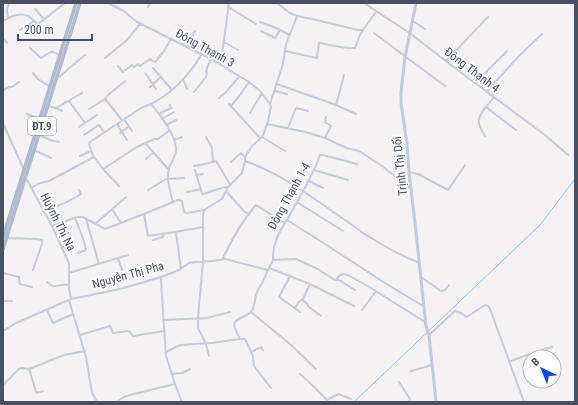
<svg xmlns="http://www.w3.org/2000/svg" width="578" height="405" font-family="'Roboto Condensed',sans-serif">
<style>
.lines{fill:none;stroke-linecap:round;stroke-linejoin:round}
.stream{stroke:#8ec5ed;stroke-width:1}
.street{stroke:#c6cbd6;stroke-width:2}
.secondary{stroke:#c5cada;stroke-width:3}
.primary{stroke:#b2bad0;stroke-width:3.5}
.labels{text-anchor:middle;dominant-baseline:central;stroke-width:3.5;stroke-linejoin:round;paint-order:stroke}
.shield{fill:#fff;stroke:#808490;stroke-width:1}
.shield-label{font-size:11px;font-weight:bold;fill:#495060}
.street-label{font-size:12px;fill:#495060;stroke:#fff}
</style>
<rect width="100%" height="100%" fill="#f4f2f2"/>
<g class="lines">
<path class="stream" d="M354 402 540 225 575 179"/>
<path class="street" d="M108 3 125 12 137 22 211 59 249 82 259 90 270 104 271 107 268 121 264 133 262 137 252 146 245 157V161L242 173 228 187 222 199 204 210 203 216V261L198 318V328L206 344 209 356
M277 3 290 13 297 16 312 19 358 30H363L376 12
M364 3 411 34 451 65 545 135 568 155
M148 7 150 3
M228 7 256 24
M35 9 44 19
M8 18 7 10 9 3
M3 21C10 17 19 12 28 16 32 18 34 22 38 24L65 3
M413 21 425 29
M260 22 274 27 290 35
M20 30 34 21
M261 31 275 38 280 30
M374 33 410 60 445 86
M3 38 7 43
M223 42 226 43 238 50
M188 47 195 31
M30 48 41 58 52 51 59 55
M285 51 317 58 319 43C331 45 343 49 355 48L360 35 363 30
M105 58 127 40 140 24
M446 61 488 17
M219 64 222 54 229 3
M118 66 123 72 132 65 134 67 138 64 140 66 150 59 155 62 164 51 171 39
M153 68 172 90
M33 73 38 79 49 86
M145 73 156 89
M57 76 59 77 85 55
M183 79 187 89
M475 83 507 51
M277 84 336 105 356 114
M150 87 161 77
M3 90 9 87H12L19 82
M275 91 287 94
M194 92 206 77 207 72H206L207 68 211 59
M486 92 520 55 542 34
M494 97 486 107 516 130
M219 98 226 92 239 77
M69 101 85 123
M151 104C173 93 189 75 202 54
M229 104 260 138
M270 104 283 64 286 44 297 16
M336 105 344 75
M48 106 56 108 82 93
M231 106 240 95 249 82
M56 108 62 111
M89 109 105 99
M250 113 262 93
M27 114 39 119
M159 114 171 108 170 105
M124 119 132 131
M162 119 174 112
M122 120 105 99 108 95 125 81
M3 123 24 170
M117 124 127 140
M267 124 305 132 325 138 347 148 359 151 382 166 411 189
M166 125 176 120
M79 127 97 115
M288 128 296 108 308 111
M120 133 128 127
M39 135 53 141 59 142
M84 135 99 125 104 132
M485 136C477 123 476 119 486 107
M206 137 212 148 213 162
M262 137 285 151
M325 138 331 126 325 122 326 117
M174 140 182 137
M146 144 169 170
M34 150 51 158
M80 156 91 151
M94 157 91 151 89 143 90 142 141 108 151 104C160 114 177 137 176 150 176 156 171 162 169 168 166 178 170 191 173 202
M146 159 153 153
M245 161C282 174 313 198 345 220 354 226 363 234 373 239 387 248 403 256 419 263
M231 162 241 153 245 157
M194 166 200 165 213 162 216 161 230 184
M103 169 137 147 154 139H158L169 131
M195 170 202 194C211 193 219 187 228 187
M314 170 348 180
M409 172 418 174 448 190 465 165
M197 175 203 174
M26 178 52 226 69 263V288L71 299
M309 181 323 188
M31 188 40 183 49 181 94 157 103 169 119 186
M148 190 166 179 184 178
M226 191 243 210 249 215
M187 192 201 189
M297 202 343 231
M112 209 121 223
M44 212C56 206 70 202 81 194L79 190
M144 214 148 236 175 232 203 227
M75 218 84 241 86 250 78 253
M86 219 99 264
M287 220 325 244 385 283 423 306
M95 224 126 197
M52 226 77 217H83L105 229 144 214 178 200 182 201 184 212 187 213 204 210
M176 232 181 269
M7 238 37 239 42 240V244L33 270
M153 240 163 237 164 234
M61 248 72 244
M118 258 122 270
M222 260C231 241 242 221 256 205L285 223
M273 260C272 239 283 228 292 211 302 193 313 175 320 155H323L357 164
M269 268 310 284 354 306
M3 273 19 277 20 284 32 287
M69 273 128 255
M290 276 279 297 300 312
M161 277 163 313 166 356 175 384 182 402
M421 277 441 291 445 290 449 285
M336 280H339L355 290
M47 282C54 288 55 286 62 285 63 284 68 285 69 285
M302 299 307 304 309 307 321 316
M69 300 86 357 92 393 97 402
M3 301H12
M295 308 299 302 303 299 310 284
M47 310 53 323 73 314
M362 310 376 291
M251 312 290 344 316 369
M163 320 207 318 230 312
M3 331 16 323 71 299 120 289 161 277 179 270 189 263 195 262 212 261 225 259 268 270 273 260 296 259 318 269 333 279 336 280 339 276 343 274 348 275 371 288 425 322
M80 335 110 326 113 333 129 331 133 336 164 331
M429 335 455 311 461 313 466 317 468 316 485 305 488 306 490 309 524 402
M240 339H245L253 356 254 366 271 388
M166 352 176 347 181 345 194 344 212 343 240 339C238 335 232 326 235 322 238 318 247 316 251 312 256 306 254 298 257 292 258 288 262 285 263 281 265 278 266 273 268 270
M251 352 261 347 263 350
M509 362 524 356 531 354 552 347
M29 369 36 392 37 393 43 391
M411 371 432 365
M172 374 182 373 190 369
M300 374 310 383 327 400 338 394 351 399
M399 382 410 399 408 402
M3 385 19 369 22 368 29 369 64 355 85 351
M116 402 124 397 130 395 175 384
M395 402H396"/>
<path class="secondary" d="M416 3 405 57 401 92V103L407 144 409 172 416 232 426 326 429 335 436 402"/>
<path class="primary" d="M3 237 76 3
M3 249 80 3"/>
</g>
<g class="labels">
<rect class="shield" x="28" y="117" width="28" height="18" rx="3"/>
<g class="shield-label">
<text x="42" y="126">ĐT.9</text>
</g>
<g class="street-label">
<text transform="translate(205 48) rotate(29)">Đông Thạnh 3</text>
<text transform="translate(472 70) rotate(37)">Đông Thạnh 4</text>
<text transform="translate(400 166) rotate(-96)">Trịnh Thị Dối</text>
<text transform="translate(289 196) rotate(-61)">Đông Thạnh 1-4</text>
<text transform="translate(58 222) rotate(63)">Huỳnh Thị Na</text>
<text transform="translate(128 275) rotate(-15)">Nguyễn Thị Pha</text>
</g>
</g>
<rect width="578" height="405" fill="none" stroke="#495060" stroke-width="8"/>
<g transform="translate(542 369) rotate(317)"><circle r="19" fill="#ffffff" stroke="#b6b9bf"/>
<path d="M0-3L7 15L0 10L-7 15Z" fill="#1845e7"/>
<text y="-6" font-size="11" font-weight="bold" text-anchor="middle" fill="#495060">B</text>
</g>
<path d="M18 34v6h74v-6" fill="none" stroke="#495060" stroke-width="2"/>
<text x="24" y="34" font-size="12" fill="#495060" stroke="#ffffff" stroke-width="3" paint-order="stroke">200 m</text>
</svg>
